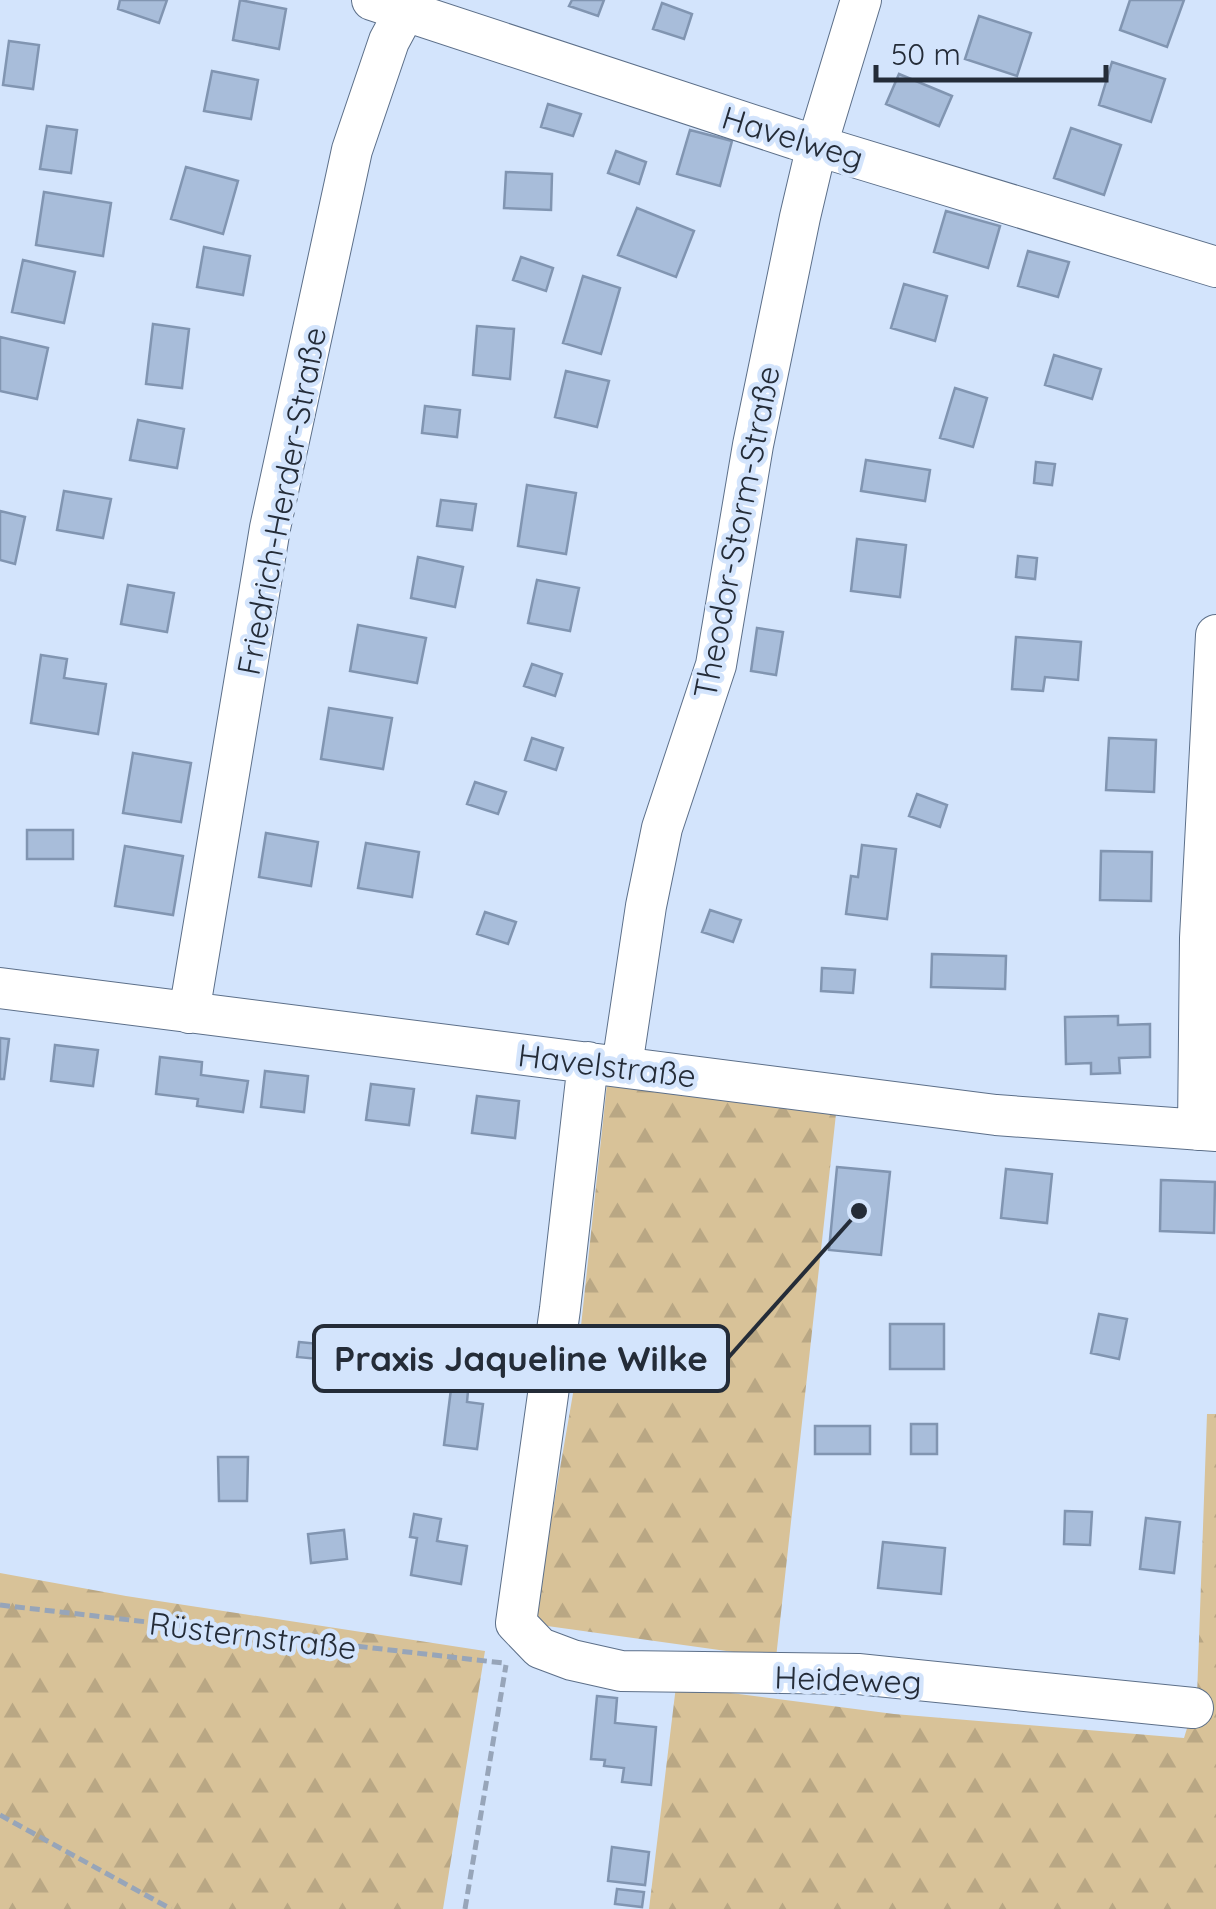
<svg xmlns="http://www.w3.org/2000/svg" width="1216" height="1909" font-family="Quicksand,sans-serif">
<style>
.forest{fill:url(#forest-firs)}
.building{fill:#a8bdda;stroke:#8195b1;stroke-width:2.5}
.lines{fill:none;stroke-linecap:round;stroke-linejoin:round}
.minor-casing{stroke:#5c6f89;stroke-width:42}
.path{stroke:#97a5b9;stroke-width:5;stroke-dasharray:10 5;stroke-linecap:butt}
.minor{stroke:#fff;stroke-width:40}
.labels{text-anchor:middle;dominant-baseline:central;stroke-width:9;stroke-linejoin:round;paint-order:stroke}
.street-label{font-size:32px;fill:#242c38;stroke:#d3e4fc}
.leader{fill:none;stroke:#242c38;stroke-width:4}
.callout-dot{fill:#242c38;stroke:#d3e4fc;stroke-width:4}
.callout{fill:#d3e4fc;stroke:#242c38;stroke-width:4}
.callout-label{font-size:35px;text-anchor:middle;font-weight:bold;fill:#242c38}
</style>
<defs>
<pattern id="forest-firs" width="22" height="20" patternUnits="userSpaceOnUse" patternTransform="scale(2.5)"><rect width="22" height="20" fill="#d8c298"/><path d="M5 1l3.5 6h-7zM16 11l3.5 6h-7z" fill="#b9a784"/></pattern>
</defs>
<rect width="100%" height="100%" fill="#d3e4fc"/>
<path class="forest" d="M607 1084 836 1114 776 1658 533 1624 575 1382Z
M1207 1414H1216V1909H649L676 1686 894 1714 1184 1738 1197 1696Z
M0 1573 126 1596 485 1651 443 1909H0Z"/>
<path class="building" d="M120 0H167L159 23 118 9Z
M240 0 286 9 279 49 233 40Z
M572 0H604L598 16 569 6Z
M1130 0H1184L1167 47 1120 30Z
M662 3 692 14 684 39 653 29Z
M979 16 1031 33 1017 76 965 59Z
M9 41 39 45 33 89 3 85Z
M1112 62 1165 79 1151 122 1099 105Z
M212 71 258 80 251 119 204 111Z
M899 74 952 96 939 126 886 104Z
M548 104 581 114 573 136 541 127Z
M47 126 77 130 71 173 40 169Z
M1071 128 1121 145 1104 195 1054 178Z
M690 130 732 141 720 186 677 174Z
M616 151 646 162 639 184 608 173Z
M186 167 238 181 223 234 171 219Z
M506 172 552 174 551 210 504 208Z
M44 192 111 203 103 256 36 245Z
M637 208 694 231 676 277 618 255Z
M946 211 1000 226 988 268 934 252Z
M204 247 250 256 243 295 197 287Z
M1028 251 1069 262 1058 297 1018 286Z
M521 257 553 268 546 291 513 280Z
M23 260 75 272 64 323 12 312Z
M583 276 620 288 601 354 563 343Z
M904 284 947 296 935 341 891 328Z
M153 324 189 329 182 388 146 384Z
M477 326 514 329 510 379 473 375Z
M0 337 48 348 37 399 0 391Z
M1054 355 1101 369 1092 399 1045 385Z
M566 371 609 381 597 427 555 417Z
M955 388 987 398 973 447 940 438Z
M425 406 460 410 457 437 422 433Z
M138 420 184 429 177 468 130 460Z
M866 460 930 470 925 501 861 491Z
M1036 462 1055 464 1052 485 1034 483Z
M527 485 576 493 566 554 518 546Z
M64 491 111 499 103 538 57 530Z
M441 500 476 504 472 530 437 526Z
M0 511 25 517 15 564 0 560Z
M857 539 906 545 900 597 851 591Z
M1018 556 1037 558 1035 579 1016 577Z
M418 557 463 567 455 607 411 598Z
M537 580 579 588 570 631 528 623Z
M128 585 174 593 167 632 121 624Z
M358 625 426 638 417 683 350 671Z
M757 628 783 632 776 675 751 671Z
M1016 637 1081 642 1078 680 1045 677 1043 691 1012 689Z
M41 655 67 659 64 678 106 684 98 734 31 723Z
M532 664 562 674 555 696 524 686Z
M329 708 392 718 383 769 321 759Z
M532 738 563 748 556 770 525 760Z
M1109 738 1156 740 1154 792 1106 790Z
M133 753 191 763 181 822 123 813Z
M475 782 506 792 498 814 467 804Z
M917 794 947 805 940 827 909 816Z
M27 830H73V859H27Z
M266 833 318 842 311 886 259 877Z
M366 843 419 852 412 897 358 888Z
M862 845 896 849 887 919 846 914 851 876 858 877Z
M125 846 183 856 173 915 115 906Z
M1101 851 1152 852 1151 901 1100 900Z
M710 910 741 920 733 942 702 932Z
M485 912 516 922 508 944 477 934Z
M932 954 1006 956 1005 989 931 987Z
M822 968 855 970 853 993 821 991Z
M1118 1016V1025L1150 1024V1057L1119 1058 1120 1073 1091 1074V1063L1066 1064 1065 1017Z
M0 1038 9 1039 4 1079H0Z
M55 1045 98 1050 93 1086 51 1081Z
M160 1057 202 1062 201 1075 248 1081 243 1112 197 1106 198 1099 156 1094Z
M265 1071 308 1076 304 1112 261 1107Z
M371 1084 414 1089 409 1125 366 1120Z
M477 1096 519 1101 515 1138 472 1133Z
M837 1167 890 1172 881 1255 829 1250Z
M1006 1169 1052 1174 1047 1223 1001 1218Z
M1161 1180 1215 1182 1214 1233 1160 1231Z
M1099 1314 1127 1319 1119 1359 1091 1353Z
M890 1324H944V1369H890Z
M299 1342 320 1344 318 1359 297 1357Z
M451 1389 468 1391 467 1402 483 1404 477 1449 444 1445Z
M911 1424H937V1454H911Z
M815 1426H870V1454H815Z
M218 1457H248L247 1501H219Z
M1065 1511 1092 1512 1090 1545 1064 1544Z
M414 1514 441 1519 437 1541 467 1546 461 1584 411 1575 417 1538 410 1537Z
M1146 1518 1180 1522 1174 1573 1140 1569Z
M344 1530 347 1559 311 1563 308 1534Z
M883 1542 945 1548 941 1594 878 1588Z
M597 1696 617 1698 615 1723 656 1727 651 1785 622 1782 624 1768 604 1766 605 1760 591 1759Z
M612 1847 649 1852 645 1885 608 1881Z
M617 1889 644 1892 642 1907 615 1904Z"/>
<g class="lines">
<g class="minor-casing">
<path id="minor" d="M372 0 795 139 1216 267
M0 988 996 1115 1216 1131
M189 1013 270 528 352 150 389 41 411 0
M588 1062 560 1309 516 1623 540 1648 572 1660 621 1671 858 1674 1193 1708
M622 1066 646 906 662 828 716 665 753 445 800 217 817 145 861 0
M1198 1130 1200 938 1216 635"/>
</g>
<path class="path" d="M0 1605 503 1663
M0 1815 171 1909
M465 1909 506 1665"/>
<use href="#minor" class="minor"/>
</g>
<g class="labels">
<g class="street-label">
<text transform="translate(793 137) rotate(17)">Havelweg</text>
<text transform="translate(281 501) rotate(-79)">Friedrich-Herder-Straße</text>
<text transform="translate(736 532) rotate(-79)">Theodor-Storm-Straße</text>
<text transform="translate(607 1065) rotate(7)">Havelstraße</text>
<text transform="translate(253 1635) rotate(7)">Rüsternstraße</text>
<text transform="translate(848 1679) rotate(2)">Heideweg</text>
</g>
</g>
<path class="leader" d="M859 1211L728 1358"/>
<circle class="callout-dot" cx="859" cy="1211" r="10"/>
<rect class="callout" x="314" y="1326" width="414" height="65" rx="10"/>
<g class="callout-label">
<text x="521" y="1371">Praxis Jaqueline Wilke</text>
</g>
<path d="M876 65v15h230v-15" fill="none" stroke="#242c38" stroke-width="5"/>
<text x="891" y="65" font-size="30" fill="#242c38" stroke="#d3e4fc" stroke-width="8" paint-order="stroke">50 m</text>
</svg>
